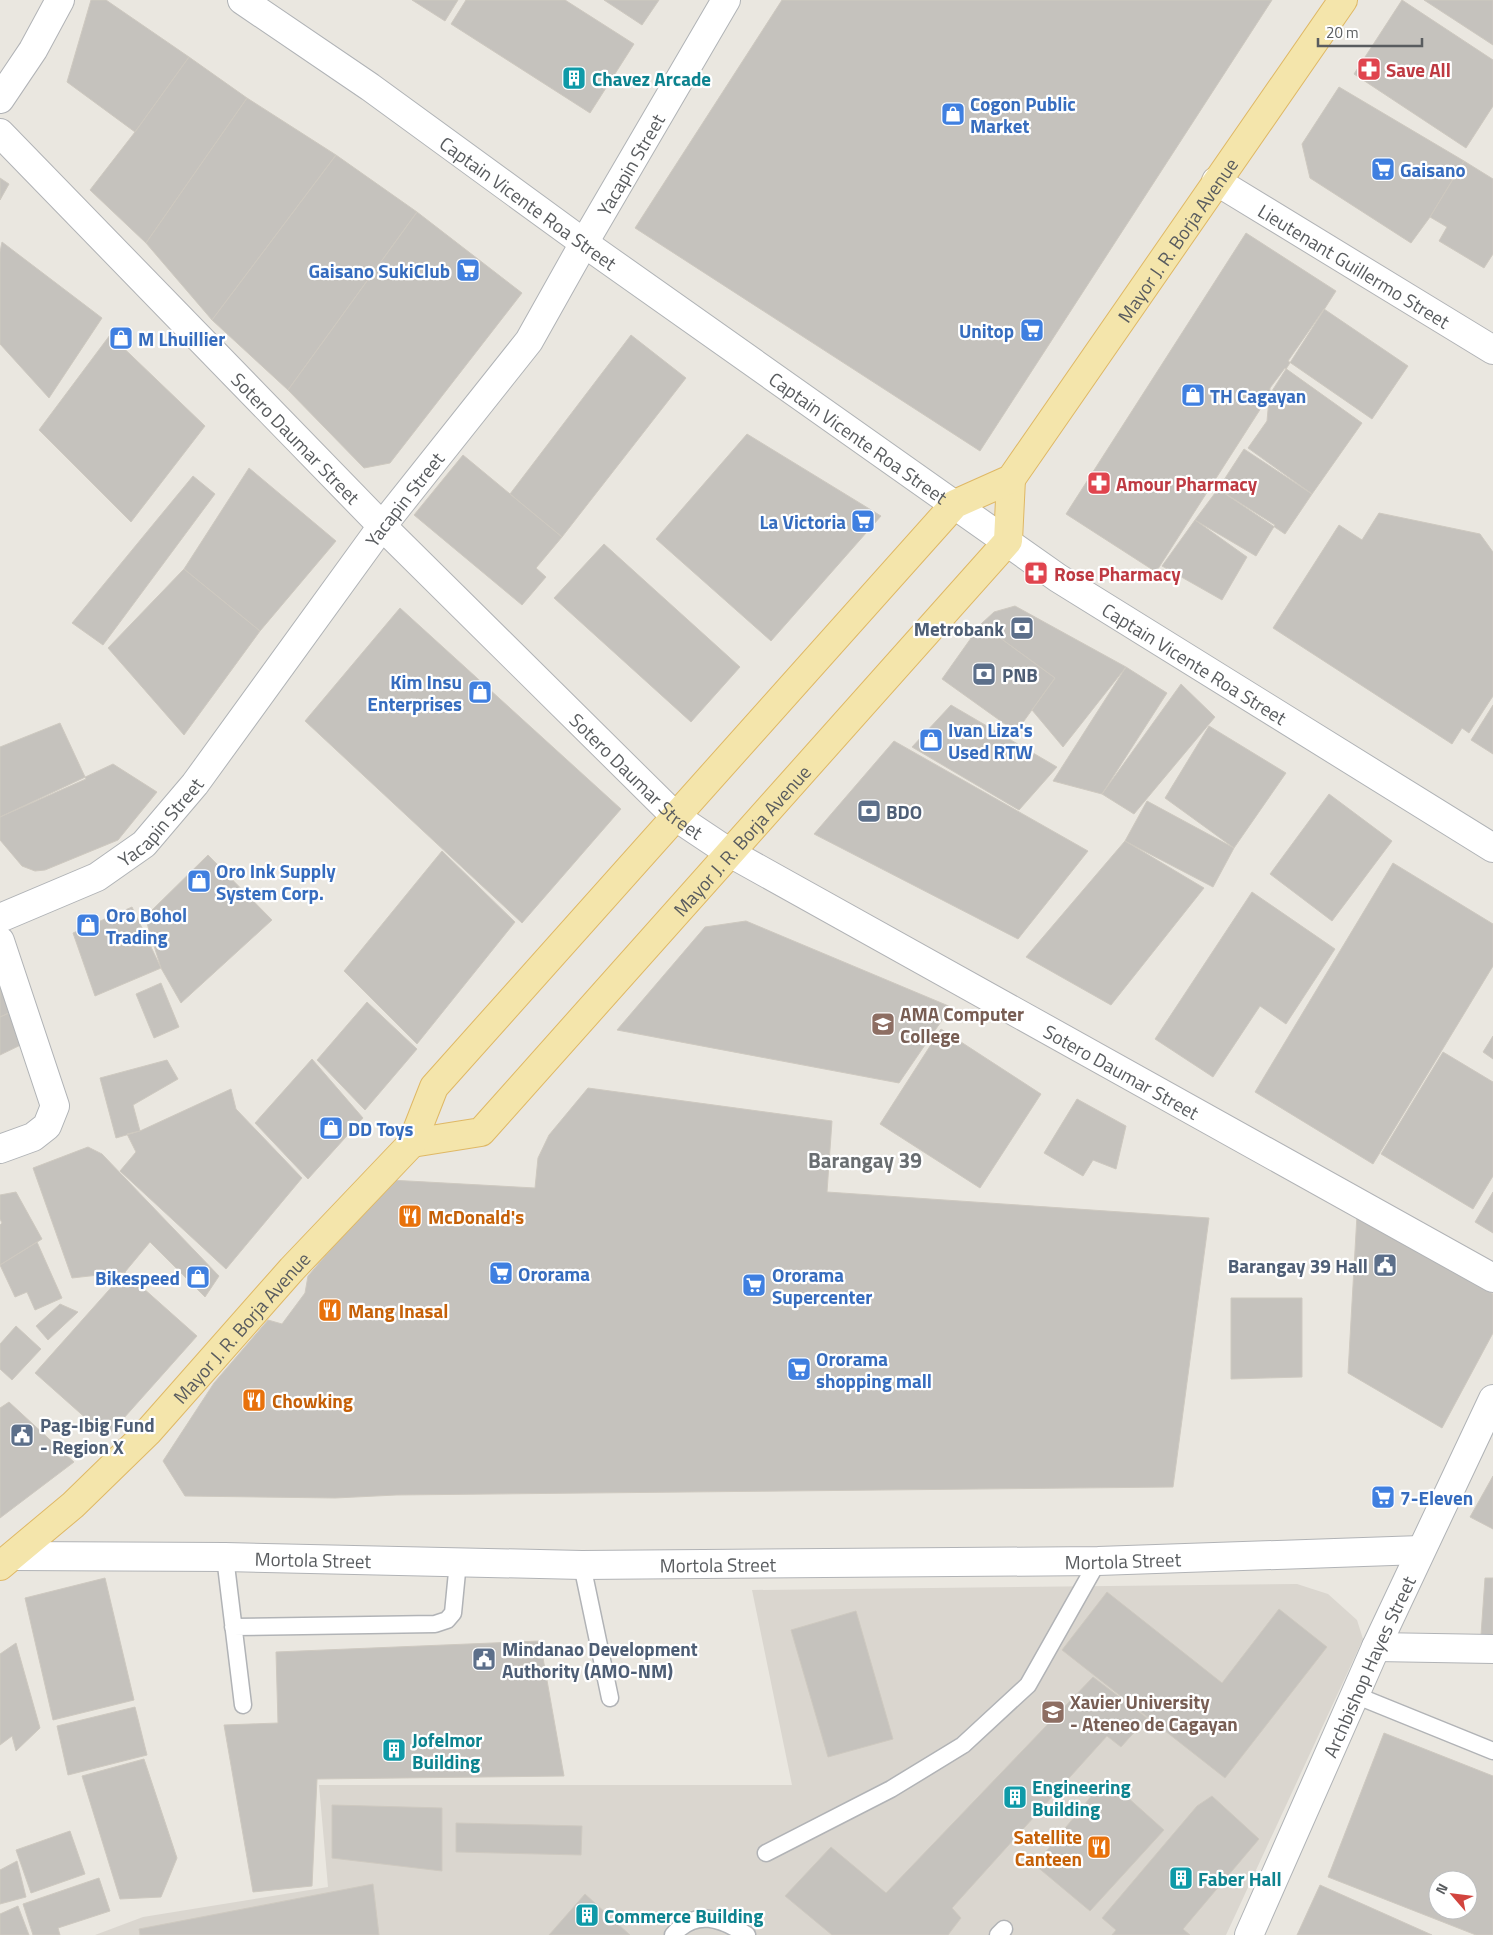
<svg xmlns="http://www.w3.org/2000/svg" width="1493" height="1935" font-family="'Titillium Web',sans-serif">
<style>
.education{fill:#dad6cf}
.building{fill:#c5c2bd;stroke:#cec9c0;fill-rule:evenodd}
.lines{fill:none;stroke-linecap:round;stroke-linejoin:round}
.lane-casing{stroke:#b1b3b6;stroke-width:19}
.street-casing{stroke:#b1b3b6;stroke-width:30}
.secondary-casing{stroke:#b0b3b6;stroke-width:30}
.primary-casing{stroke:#dfb865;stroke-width:30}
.lane{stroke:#fff;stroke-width:16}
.street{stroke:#fff;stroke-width:28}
.secondary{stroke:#fff;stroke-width:28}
.primary{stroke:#f4e5ab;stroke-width:28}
.labels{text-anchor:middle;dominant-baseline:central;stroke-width:4.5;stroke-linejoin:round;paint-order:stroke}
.health-label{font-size:19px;font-weight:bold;fill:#be3a42;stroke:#fff;text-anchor:start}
.culture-label{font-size:19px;font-weight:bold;fill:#0d838f;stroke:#fff;text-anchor:start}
.shop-label{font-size:19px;font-weight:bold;fill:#366cbe;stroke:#fff;text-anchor:start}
.street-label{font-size:19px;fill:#595c5f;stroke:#fff}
.service-label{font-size:19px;font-weight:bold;fill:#4e5e75;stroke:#fff;text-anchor:start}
.education-label{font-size:19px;font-weight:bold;fill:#785e54;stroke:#fff;text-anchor:start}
.food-label{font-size:19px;font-weight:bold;fill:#c56008;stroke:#fff;text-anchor:start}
.quarter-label{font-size:21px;font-weight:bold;fill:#6a6e71;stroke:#fff}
</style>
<rect width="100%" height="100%" fill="#eae7e0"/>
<path class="education" d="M1297 1584 1328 1594 1357 1620 1363 1639 1226 1935H95L143 1917 328 1887 319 1785H792L752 1590Z"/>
<path class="building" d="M91 0H106L189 57 135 132 67 82Z
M412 0H458L445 21Z
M466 0H565L634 44 590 113 451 24Z
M604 0H659L642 25Z
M782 0H1272L980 451 635 228Z
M1402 0 1493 60V106L1466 148 1354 74Z
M1424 0H1493V45Z
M189 57 247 98 146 243 90 190 135 132Z
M1339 87 1464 161 1430 217 1411 243 1310 178 1302 144Z
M247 98 336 155 212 320 146 243Z
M336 155 417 212 288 390 212 320Z
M1464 161 1493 179V254L1484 268 1439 241 1447 227 1430 217Z
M0 178 9 184 0 200Z
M417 212 522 293 390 463 364 468 288 390Z
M1246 233 1336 291 1156 572 1066 514Z
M2 242 102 318 49 398 0 344V252Z
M1324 309 1408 366 1372 419 1288 361Z
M110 335 205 426 131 522 39 430Z
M631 335 686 378 562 537 510 494Z
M1285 368 1362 423 1312 494 1248 448 1267 421 1270 388Z
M747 434 881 516 771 641 656 539Z
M1244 449 1312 494 1285 534 1218 489Z
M463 455 562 537 536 568 546 577 522 605 414 515Z
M249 468 336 541 260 631 184 569Z
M193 476 215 494 103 645 72 623Z
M1218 489 1275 525 1256 556 1195 520Z
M1379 513 1480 534 1493 552V696L1469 733 1462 728 1452 744 1273 628 1339 525 1362 540Z
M1195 520 1247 557 1222 600 1162 566Z
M604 544 740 667 691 722 554 598Z
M184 569 260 631 184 735 108 648Z
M1015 606 1126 667 1063 747 1032 710 1055 678 981 624 994 612Z
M400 608 621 809 522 923 305 721Z
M981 624 1055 678 1016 732 942 679Z
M1126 667 1167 693 1102 794 1053 781Z
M1181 684 1215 717 1134 814 1102 794Z
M951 705 1057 767 1019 810 912 747Z
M1493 705V754L1471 740Z
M60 723 86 779 0 817V747Z
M1209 726 1286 773 1234 848 1165 798Z
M894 741 1088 851 1018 939 814 834Z
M113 764 157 792 118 840 45 870 35 871 22 866 0 840V817Z
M1329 794 1392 841 1332 921 1270 874Z
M1147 801 1234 848 1213 887 1125 841Z
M1125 841 1204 888 1111 1005 1026 957Z
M442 851 515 922 417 1044 344 971Z
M208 855 272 920 181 1003 161 968 145 917Z
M1393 863 1493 924V966L1373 1164 1255 1092Z
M1252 892 1335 949 1286 1024 1260 1006 1213 1077 1155 1039Z
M132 907 161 968 95 996 73 933Z
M746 921 951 1007 899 1083 617 1030 705 927Z
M0 977 16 1010 0 1017Z
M161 983 179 1027 154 1038 136 994Z
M367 1002 417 1049 365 1110 317 1060Z
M16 1010 31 1040 0 1055V1017Z
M941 1029 1041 1094 980 1188 880 1124Z
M1493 1036V1059L1483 1052Z
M1443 1052 1493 1082V1176L1473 1209 1381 1154Z
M312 1059 363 1118 308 1179 255 1123Z
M167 1060 178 1079 133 1105 140 1131 116 1138 100 1078Z
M588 1088 832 1121 827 1192 1209 1218 1173 1487 396 1495 335 1498 185 1496 163 1461 214 1383 268 1320 282 1324 305 1293 308 1276 390 1180 535 1188 538 1158 549 1135Z
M231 1089 236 1109 302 1178 226 1269 120 1171 136 1152 127 1134 140 1131Z
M1077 1099 1126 1126 1116 1169 1093 1160 1083 1176 1044 1153Z
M88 1147 102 1154 219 1276 205 1297 150 1242 125 1272 72 1278 33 1168Z
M16 1192 42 1239 0 1265V1225L2 1223 0 1219V1195Z
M1493 1192V1233L1475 1222Z
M1357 1215 1493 1294V1333L1442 1428 1348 1373Z
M37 1242 62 1298 35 1310 27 1292 15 1297 0 1265Z
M125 1272 197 1336 107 1437 35 1373Z
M1231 1298H1302V1377L1231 1379Z
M60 1304 78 1312 48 1340 36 1326Z
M16 1326 41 1349 12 1380 0 1369V1344Z
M9 1402 74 1462 0 1518V1408Z
M1493 1476V1529L1470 1517Z
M105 1578 134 1700 53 1720 25 1598Z
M1485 1578H1493V1636L1481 1635Z
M1107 1592 1222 1683 1279 1609 1327 1647 1225 1778 1062 1650Z
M856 1611 893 1739 828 1757 791 1630Z
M540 1641 564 1776 317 1779 312 1886 253 1892 224 1725 278 1723 276 1652Z
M16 1643 40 1728 16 1751 12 1736 0 1745V1654Z
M1093 1677 1147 1718 1121 1747 1107 1736 952 1908 961 1918 948 1935H832L785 1896 831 1847 886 1893Z
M135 1707 147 1755 68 1775 57 1726Z
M1384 1733 1493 1776V1935H1476L1328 1877ZM1438 1880H1468V1910H1438Z
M144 1759 177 1858 161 1897 120 1899 82 1776Z
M1106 1778 1164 1830 1090 1911 1035 1865Z
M1212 1796 1259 1839 1183 1929 1190 1935H1112L1116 1930 1102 1918 1197 1806Z
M332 1805 442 1808V1871L332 1858Z
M456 1823 582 1826 581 1855 456 1852Z
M70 1831 85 1874 31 1893 16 1850Z
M17 1861 26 1897 0 1904V1870Z
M99 1878 110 1911 58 1928 60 1935H33L23 1904Z
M373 1884 379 1935H140L139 1929Z
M1320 1885 1432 1935H1297Z
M585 1894 630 1935H549Z
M18 1906 29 1935H0V1914Z"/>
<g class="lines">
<g class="lane-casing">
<path id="lane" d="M225 1557 243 1705
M582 1565 610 1698
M233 1627 435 1624 447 1620 453 1613 458 1562
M1355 1695 1493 1751
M766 1853 891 1789 963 1745 1028 1685 1098 1561
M673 1935C696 1908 722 1919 747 1935
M998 1935 1004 1929"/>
</g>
<g class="street-casing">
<g id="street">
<path d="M0 99 33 50 60 0"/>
<path id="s1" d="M0 133 382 526 676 817 730 853 1493 1278"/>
<path id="s2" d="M1216 181 1493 350"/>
<path id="s3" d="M14 1556 225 1557 582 1565 1098 1561 1421 1550"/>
<path d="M1376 1647 1493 1649"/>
</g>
</g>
<g class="secondary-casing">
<g id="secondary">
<path id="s4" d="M242 0 370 87 584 243 1058 578 1493 848"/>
<path id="s5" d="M0 918 97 877 144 844 195 784 382 526 529 341 584 243 726 0"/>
<path d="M0 941 55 1106 47 1126 33 1137 0 1149"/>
<path id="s6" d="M1249 1935 1376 1647 1493 1399"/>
</g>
</g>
<g class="primary-casing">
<g id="primary">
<path id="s7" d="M412 1143 481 1132 1008 541 1011 479"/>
<path id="s8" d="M0 1566 73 1505 148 1432 292 1269 412 1143 434 1087 955 504 1011 479 1343 0"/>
</g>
</g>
<use href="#lane" class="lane"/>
<use href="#street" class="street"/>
<use href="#secondary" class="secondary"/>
<use href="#primary" class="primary"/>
</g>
<defs>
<g id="pharmacy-square" transform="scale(1.25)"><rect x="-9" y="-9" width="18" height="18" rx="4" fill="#e0444e" stroke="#fff"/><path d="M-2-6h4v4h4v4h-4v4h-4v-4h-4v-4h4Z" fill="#fff"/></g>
<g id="building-square" transform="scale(1.25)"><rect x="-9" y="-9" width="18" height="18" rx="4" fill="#0f9aa8" stroke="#fff"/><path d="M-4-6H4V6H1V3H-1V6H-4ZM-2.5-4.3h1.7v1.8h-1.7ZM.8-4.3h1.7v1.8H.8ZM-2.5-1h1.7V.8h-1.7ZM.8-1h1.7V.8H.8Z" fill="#fff"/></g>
<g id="shop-square" transform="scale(1.25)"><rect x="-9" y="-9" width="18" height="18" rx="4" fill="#3f7fe0" stroke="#fff"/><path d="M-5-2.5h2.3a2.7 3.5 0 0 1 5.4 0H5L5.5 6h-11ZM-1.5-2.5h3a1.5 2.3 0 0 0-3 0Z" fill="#fff"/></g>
<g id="supermarket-square" transform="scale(1.25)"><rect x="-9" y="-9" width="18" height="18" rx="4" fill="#3f7fe0" stroke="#fff"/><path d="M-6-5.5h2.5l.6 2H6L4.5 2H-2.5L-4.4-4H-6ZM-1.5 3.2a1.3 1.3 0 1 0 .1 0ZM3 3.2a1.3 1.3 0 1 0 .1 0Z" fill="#fff"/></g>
<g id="bank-square" transform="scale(1.25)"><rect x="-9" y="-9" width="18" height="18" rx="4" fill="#5c6f8a" stroke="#fff"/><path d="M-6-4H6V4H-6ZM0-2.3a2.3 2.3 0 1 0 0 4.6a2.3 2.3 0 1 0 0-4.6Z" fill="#fff"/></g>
<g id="university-square" transform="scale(1.25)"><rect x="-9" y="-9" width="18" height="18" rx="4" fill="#8d6e63" stroke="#fff"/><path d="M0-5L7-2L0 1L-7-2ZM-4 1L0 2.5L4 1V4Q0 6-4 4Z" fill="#fff"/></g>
<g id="restaurant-square" transform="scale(1.25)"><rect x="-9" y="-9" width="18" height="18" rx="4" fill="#e8710a" stroke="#fff"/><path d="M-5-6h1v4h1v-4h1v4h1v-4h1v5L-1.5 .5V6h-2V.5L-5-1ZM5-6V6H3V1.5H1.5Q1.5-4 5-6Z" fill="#fff"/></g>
<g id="civic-square" transform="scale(1.25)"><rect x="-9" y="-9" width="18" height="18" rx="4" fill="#5c6f8a" stroke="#fff"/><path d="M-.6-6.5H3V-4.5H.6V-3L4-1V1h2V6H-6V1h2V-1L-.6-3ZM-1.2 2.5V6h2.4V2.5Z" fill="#fff"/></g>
</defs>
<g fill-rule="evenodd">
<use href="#pharmacy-square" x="1369" y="69"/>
<use href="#building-square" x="574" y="78"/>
<use href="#shop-square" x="953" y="114"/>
<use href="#supermarket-square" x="1383" y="169"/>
<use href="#supermarket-square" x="468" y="270"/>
<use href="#supermarket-square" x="1032" y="330"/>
<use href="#shop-square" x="121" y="338"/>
<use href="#shop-square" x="1193" y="395"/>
<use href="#pharmacy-square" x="1099" y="483"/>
<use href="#supermarket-square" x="863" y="521"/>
<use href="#pharmacy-square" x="1036" y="573"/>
<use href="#bank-square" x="1022" y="628"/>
<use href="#bank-square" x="984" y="674"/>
<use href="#shop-square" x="480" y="692"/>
<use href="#shop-square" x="931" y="740"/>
<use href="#bank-square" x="869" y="811"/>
<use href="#shop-square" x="199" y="881"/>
<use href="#shop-square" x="88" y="925"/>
<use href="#university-square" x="883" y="1024"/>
<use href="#shop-square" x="331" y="1128"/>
<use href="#restaurant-square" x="410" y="1216"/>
<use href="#civic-square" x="1385" y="1265"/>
<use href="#supermarket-square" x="501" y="1273"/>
<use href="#shop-square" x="198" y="1277"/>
<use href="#supermarket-square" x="754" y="1285"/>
<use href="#restaurant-square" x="330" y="1310"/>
<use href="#supermarket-square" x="799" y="1369"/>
<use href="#restaurant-square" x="254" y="1400"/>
<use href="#civic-square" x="22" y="1435"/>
<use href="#supermarket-square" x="1383" y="1497"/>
<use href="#civic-square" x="484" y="1659"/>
<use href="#university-square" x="1053" y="1712"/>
<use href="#building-square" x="394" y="1750"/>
<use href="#building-square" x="1015" y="1797"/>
<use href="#restaurant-square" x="1099" y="1847"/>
<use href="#building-square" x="1181" y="1878"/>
<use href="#building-square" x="587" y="1915"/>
</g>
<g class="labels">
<g class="health-label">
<text x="1386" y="69">Save All</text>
<text x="1116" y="483">Amour Pharmacy</text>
<text x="1054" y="573">Rose Pharmacy</text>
</g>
<g class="culture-label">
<text x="592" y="78">Chavez Arcade</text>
<text x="412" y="1739">Jofelmor<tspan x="412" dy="22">Building</tspan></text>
<text x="1032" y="1786">Engineering<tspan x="1032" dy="22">Building</tspan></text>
<text x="1198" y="1878">Faber Hall</text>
<text x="604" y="1915">Commerce Building</text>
</g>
<g class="shop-label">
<text x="970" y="103">Cogon Public<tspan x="970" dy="22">Market</tspan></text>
<text x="1400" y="169">Gaisano</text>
<text x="450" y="270" text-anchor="end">Gaisano SukiClub</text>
<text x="1014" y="330" text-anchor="end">Unitop</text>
<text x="138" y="338">M Lhuillier</text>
<text x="1210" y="395">TH Cagayan</text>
<text x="846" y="521" text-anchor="end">La Victoria</text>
<text x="462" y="681" text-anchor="end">Kim Insu<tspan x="462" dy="22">Enterprises</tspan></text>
<text x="948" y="729">Ivan Liza's<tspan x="948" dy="22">Used RTW</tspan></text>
<text x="216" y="870">Oro Ink Supply<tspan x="216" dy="22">System Corp.</tspan></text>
<text x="106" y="914">Oro Bohol<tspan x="106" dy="22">Trading</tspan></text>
<text x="348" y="1128">DD Toys</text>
<text x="518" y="1273">Ororama</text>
<text x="772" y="1274">Ororama<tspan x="772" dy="22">Supercenter</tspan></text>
<text x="180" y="1277" text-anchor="end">Bikespeed</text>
<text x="816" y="1358">Ororama<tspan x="816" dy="22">shopping mall</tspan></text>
<text x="1400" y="1497">7-Eleven</text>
</g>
<g class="street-label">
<text stroke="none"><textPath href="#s5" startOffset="1000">Yacapin Street</textPath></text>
<text stroke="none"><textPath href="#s4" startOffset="351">Captain Vicente Roa Street</textPath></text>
<text stroke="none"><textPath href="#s8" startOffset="1786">Mayor J. R. Borja Avenue</textPath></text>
<text stroke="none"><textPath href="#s2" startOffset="162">Lieutenant Guillermo Street</textPath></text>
<text stroke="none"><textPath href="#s4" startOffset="756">Captain Vicente Roa Street</textPath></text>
<text stroke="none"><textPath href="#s1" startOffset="425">Sotero Daumar Street</textPath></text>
<text stroke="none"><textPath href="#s5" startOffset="595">Yacapin Street</textPath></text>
<text stroke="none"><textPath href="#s4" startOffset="1161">Captain Vicente Roa Street</textPath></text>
<text stroke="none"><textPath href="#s1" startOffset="905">Sotero Daumar Street</textPath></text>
<text stroke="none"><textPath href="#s5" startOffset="190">Yacapin Street</textPath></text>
<text stroke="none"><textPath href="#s7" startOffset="461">Mayor J. R. Borja Avenue</textPath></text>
<text stroke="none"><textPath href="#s1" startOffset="1475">Sotero Daumar Street</textPath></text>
<text stroke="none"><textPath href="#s8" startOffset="340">Mayor J. R. Borja Avenue</textPath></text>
<text stroke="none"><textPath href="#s3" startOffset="299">Mortola Street</textPath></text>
<text stroke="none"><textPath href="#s3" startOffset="1109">Mortola Street</textPath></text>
<text stroke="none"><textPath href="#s3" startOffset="704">Mortola Street</textPath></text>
<text stroke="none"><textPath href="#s6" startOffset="294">Archbishop Hayes Street</textPath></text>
</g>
<g class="service-label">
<text x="1004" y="628" text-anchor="end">Metrobank</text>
<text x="1002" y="674">PNB</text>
<text x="886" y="811">BDO</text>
<text x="1368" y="1265" text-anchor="end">Barangay 39 Hall</text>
<text x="40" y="1424">Pag-Ibig Fund<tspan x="40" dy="22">- Region X</tspan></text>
<text x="502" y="1648">Mindanao Development<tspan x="502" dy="22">Authority (AMO-NM)</tspan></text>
</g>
<g class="education-label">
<text x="900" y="1013">AMA Computer<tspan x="900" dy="22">College</tspan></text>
<text x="1070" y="1701">Xavier University<tspan x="1070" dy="22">- Ateneo de Cagayan</tspan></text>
</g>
<g class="food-label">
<text x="428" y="1216">McDonald's</text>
<text x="348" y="1310">Mang Inasal</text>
<text x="272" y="1400">Chowking</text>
<text x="1082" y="1836" text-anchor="end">Satellite<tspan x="1082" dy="22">Canteen</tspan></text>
</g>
<g class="quarter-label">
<text x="865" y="1160">Barangay 39</text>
</g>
</g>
<g transform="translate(1453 1895) rotate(298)"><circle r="24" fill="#ffffff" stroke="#bdbebf"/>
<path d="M0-4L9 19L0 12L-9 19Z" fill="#d2443e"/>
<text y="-8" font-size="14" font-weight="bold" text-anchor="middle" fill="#595c5f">N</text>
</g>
<path d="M1318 38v8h104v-8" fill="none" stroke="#595c5f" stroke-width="2.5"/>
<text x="1326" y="38" font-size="15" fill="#595c5f" stroke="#ffffff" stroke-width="4" paint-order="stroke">20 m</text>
</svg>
